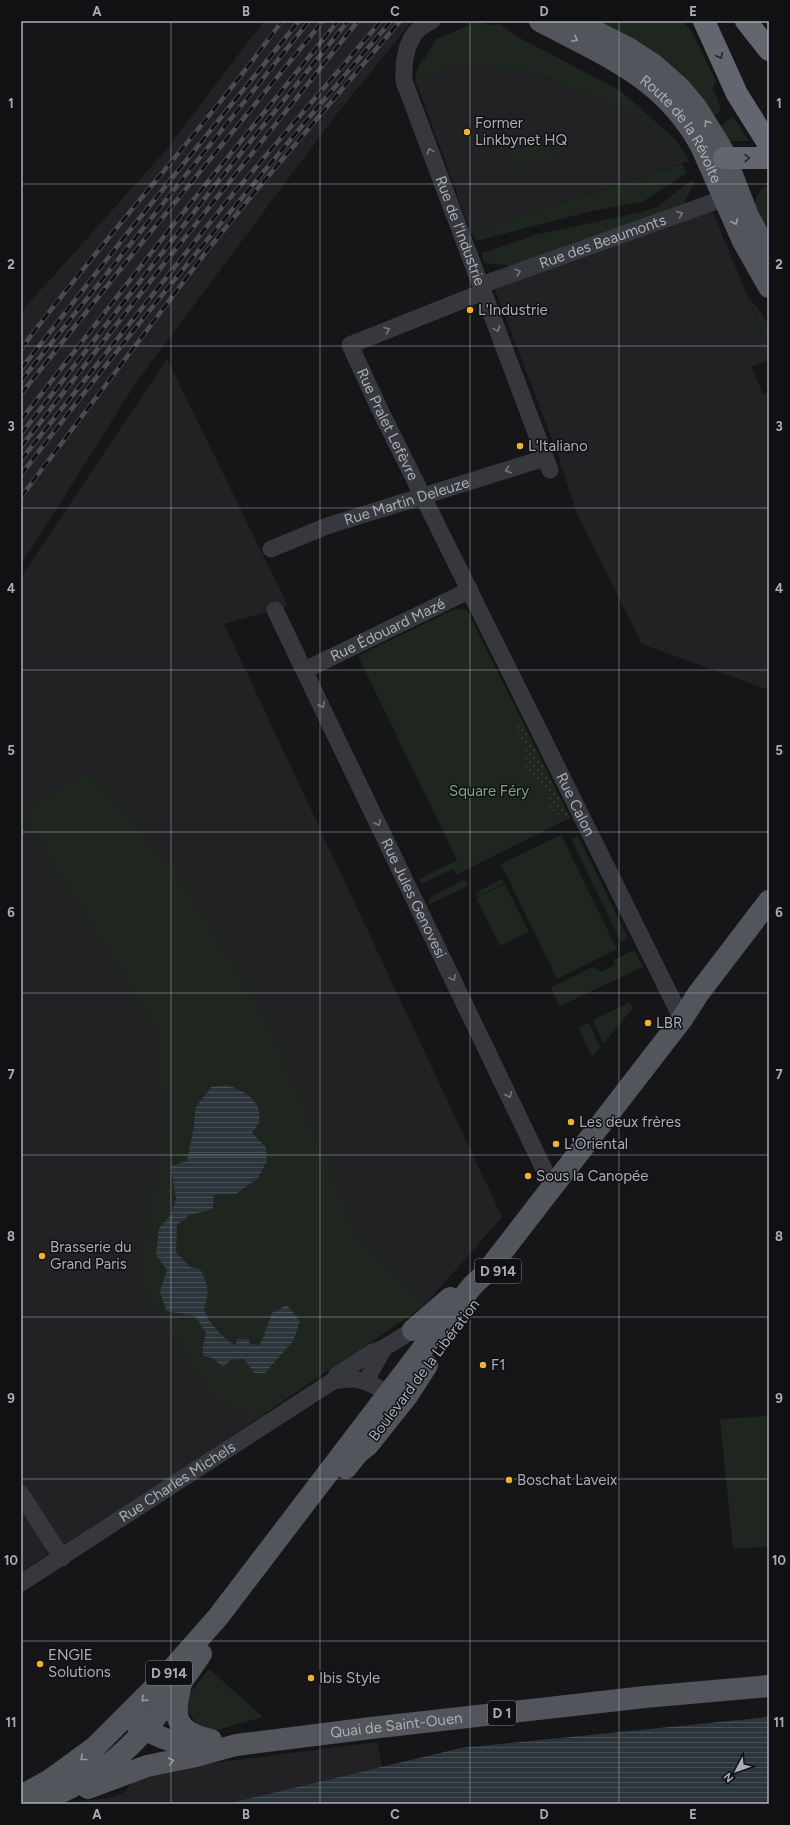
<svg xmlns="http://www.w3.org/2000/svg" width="790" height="1825" font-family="Figtree,sans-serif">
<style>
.built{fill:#222225}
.green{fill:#1e261f}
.garden{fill:url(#garden-dots)}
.water{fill:url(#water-rules)}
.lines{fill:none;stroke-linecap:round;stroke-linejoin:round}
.street{stroke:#37383d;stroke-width:17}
.primary{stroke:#53555c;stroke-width:22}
.highway{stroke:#63666e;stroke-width:22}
.rail-casing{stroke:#4a4c52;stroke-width:4.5}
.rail{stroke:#111113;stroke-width:3;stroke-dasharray:9;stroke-linecap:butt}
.oneway{stroke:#979ba6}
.oneway2{stroke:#26262a}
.oneway3{stroke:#757881}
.grid{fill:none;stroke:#a8adb8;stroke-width:1;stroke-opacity:0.55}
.poi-dot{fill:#f2b134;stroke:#111113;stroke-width:1.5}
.labels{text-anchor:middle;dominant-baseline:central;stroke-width:3;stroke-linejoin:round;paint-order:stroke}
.shield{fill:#111113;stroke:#7b7e86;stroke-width:1}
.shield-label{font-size:14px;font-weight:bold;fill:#a8adb8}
.poi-label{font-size:15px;fill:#a8adb8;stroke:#111113;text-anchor:start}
.street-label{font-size:15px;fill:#a8adb8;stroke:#111113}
.park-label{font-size:15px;fill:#7fa381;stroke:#111113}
.neatline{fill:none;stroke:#a8adb8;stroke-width:1.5}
.grid-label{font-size:13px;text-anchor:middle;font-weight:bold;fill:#a8adb8}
</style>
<defs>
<pattern id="garden-dots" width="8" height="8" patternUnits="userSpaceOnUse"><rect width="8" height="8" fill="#1e261f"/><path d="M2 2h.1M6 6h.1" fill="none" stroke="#3c433d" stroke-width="1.8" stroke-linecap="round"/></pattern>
<pattern id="water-rules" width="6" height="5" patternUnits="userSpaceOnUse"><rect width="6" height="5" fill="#2c353c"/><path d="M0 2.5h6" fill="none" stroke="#485056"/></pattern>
</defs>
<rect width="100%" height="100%" fill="#161618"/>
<path class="built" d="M264 21H412L336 115 137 381 21 565V312L167 149Z
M464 67 521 71 562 84 615 106 646 123 689 161 471 232 415 79Z
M712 210 769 349V360L751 367 763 394 769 392V690L642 644 577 514 559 458 494 287Z
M167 359 288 606 224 624 502 1217 424 1306 202 1456 21 1572V577Z
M377 1742 382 1767 226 1804H72L79 1801 109 1798 125 1792 133 1782 164 1772 190 1766Z"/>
<path class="green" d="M478 21 486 25 500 24 516 36 621 91 677 141 689 161 646 123 615 106 548 79 521 71 464 67 415 79 418 66 425 58 435 40Z
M588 21H683L686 26 690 28 716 81 713 88 721 110 711 119Z
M733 116 749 141H726L718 128Z
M548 139 553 158 516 169 511 150Z
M682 164 687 173 642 202 592 211 476 241 471 232Z
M693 179 694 183 680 212 524 267 484 263 482 253 539 234 642 212 659 206Z
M769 183V238C757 217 745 202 769 183Z
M748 296 769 324V349Z
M455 609 467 610 570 818 456 875 453 869 422 884 419 879 457 860 358 656Z
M85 773 100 784 177 874 268 1023 357 1234 424 1306 258 1418 214 1399 137 1277 168 1116V1108L156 1076 158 1031 21 813Z
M561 835 617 949 557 979 501 864Z
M578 836 628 938 621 942 571 839Z
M465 879 468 886 428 905 430 897Z
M502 879 504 883 477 897 475 893Z
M505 884 529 932 500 946 476 898Z
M634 950 643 967 560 1006 551 988 592 967 601 972 615 965 614 960Z
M630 1002 633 1008 606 1041 603 1043 593 1020Z
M589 1023 600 1047 592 1057 578 1028Z
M769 1416V1547L733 1548 720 1419Z
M209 1669 263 1717 213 1731 196 1723 188 1711 189 1694Z"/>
<path class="garden" d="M520 719 570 818 566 820 549 807 546 790 523 764 524 747 513 724Z"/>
<path class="water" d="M226 1085C243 1090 263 1100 259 1122 258 1125 254 1130 252 1133L266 1147 267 1161 258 1178 236 1194 214 1195 213 1209 190 1215 177 1225 176 1252 190 1267 200 1269C208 1285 210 1292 204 1310 211 1324 221 1338 235 1345L238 1338 249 1340 250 1344 259 1345 263 1338 272 1313 287 1305 300 1321 293 1341 265 1373H254L244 1359 231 1360 223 1367 212 1358 203 1356V1346L206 1333 195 1316 166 1311 160 1291 167 1270 156 1255 159 1228 171 1215 176 1199 171 1166 187 1161 193 1131 196 1107 211 1087Z
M769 1717V1804H226L461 1748Z"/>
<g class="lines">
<g class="street">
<path id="s1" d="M432 21C407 30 403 58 404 81L550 470"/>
<path id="s2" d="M481 285 725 198"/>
<path id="s3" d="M483 292 350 345 380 410 682 1019"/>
<path id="s4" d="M271 549 327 526 545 458"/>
<path id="s5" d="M275 610 552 1186"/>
<path id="s6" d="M305 670 470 590"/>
<path d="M333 1381C338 1381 344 1379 349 1379 368 1379 382 1390 397 1401"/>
<path d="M368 1382 371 1371 384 1348"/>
<path d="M21 1494 62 1558"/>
<path id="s7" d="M21 1583 333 1381 337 1375 372 1352 384 1348 413 1330 425 1325"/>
</g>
<g class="primary">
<path id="s8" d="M540 21C606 56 665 78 702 148L743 241 769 287"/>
<path d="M575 21 628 48 654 65 680 88 696 107 722 149 748 216 769 255"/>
<path d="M413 1330 450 1298"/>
<path d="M346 1468 358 1453 368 1445 407 1396 427 1365"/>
<path d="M181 1684C172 1717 175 1732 211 1740"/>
<path d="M133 1721C157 1740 181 1745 211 1745"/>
<path id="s9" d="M88 1788 147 1766 196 1756 236 1745 371 1728 645 1697 769 1686"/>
<path d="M21 1796 50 1780 94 1748 166 1676 218 1617 443 1322 473 1285 485 1274 682 1019 698 994 769 901"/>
<path d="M34 1804C62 1793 90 1779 114 1760 149 1732 175 1691 201 1654"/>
</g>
<path class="highway" d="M704 21 737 94 769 145
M746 21 769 50
M724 158H769"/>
<g class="rail-casing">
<path id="rail" d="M21 349C104 237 200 134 282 21
M21 369 126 235 299 21
M21 381 309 21
M21 394 123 266 323 21
M21 420 169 230 338 21
M21 434 212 189 348 21
M21 447 163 265 358 21
M21 460 228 200 381 21
M21 475C139 319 264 170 391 21
M21 497 206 252 253 194 400 21"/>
</g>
<use href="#rail" class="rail"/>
</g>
<defs><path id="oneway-chevron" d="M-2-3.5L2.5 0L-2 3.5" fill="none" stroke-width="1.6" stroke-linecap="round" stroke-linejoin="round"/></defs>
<g class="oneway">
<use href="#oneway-chevron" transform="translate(575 39) rotate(27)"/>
<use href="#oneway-chevron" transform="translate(707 123) rotate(-123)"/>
<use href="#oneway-chevron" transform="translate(735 222) rotate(67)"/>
<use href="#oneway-chevron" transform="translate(144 1699) rotate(135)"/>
<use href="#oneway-chevron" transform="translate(83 1758) rotate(142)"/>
<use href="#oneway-chevron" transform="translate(171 1761) rotate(-11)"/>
</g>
<g class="oneway2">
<use href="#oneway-chevron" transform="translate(720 56) rotate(65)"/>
<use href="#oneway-chevron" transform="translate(747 158) rotate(-1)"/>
</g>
<g class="oneway3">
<use href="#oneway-chevron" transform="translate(430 151) rotate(-110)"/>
<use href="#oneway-chevron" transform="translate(680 214) rotate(-20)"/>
<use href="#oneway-chevron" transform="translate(518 272) rotate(-19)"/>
<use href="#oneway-chevron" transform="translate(497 329) rotate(69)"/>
<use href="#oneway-chevron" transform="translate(387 330) rotate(-22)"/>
<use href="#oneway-chevron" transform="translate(508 470) rotate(162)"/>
<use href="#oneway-chevron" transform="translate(322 705) rotate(64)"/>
<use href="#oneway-chevron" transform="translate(378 823) rotate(64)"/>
<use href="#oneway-chevron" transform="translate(453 978) rotate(65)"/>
<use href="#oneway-chevron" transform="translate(509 1095) rotate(65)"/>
</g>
<path class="grid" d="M171 21V1804M320 21V1804M470 21V1804M619 21V1804M21 184H769M21 346H769M21 508H769M21 670H769M21 832H769M21 993H769M21 1155H769M21 1317H769M21 1479H769M21 1641H769"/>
<g class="poi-dot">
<circle cx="467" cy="132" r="4"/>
<circle cx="470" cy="310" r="4"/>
<circle cx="520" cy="446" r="4"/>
<circle cx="648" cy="1023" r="4"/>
<circle cx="571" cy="1122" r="4"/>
<circle cx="556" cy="1144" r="4"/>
<circle cx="528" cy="1176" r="4"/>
<circle cx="42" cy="1256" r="4"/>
<circle cx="483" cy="1365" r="4"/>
<circle cx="509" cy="1480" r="4"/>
<circle cx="40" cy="1664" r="4"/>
<circle cx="311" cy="1678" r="4"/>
</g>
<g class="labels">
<g class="shield">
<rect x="475" y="1259" width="46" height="24" rx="3"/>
<rect x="146" y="1661" width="46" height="24" rx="3"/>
<rect x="488" y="1701" width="28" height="24" rx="3"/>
</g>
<g class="shield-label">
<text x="498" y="1271">D 914</text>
<text x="169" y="1673">D 914</text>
<text x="502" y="1713">D 1</text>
</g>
<g class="poi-label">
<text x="475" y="123">Former<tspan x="475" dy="17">Linkbynet HQ</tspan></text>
<text x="478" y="310">L'Industrie</text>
<text x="528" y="446">L'Italiano</text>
<text x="656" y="1023">LBR</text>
<text x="579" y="1122">Les deux frères</text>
<text x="564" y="1144">L'Oriental</text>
<text x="536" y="1176">Sous la Canopée</text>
<text x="50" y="1247">Brasserie du<tspan x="50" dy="17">Grand Paris</tspan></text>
<text x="491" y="1365">F1</text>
<text x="517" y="1480">Boschat Laveix</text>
<text x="48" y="1655">ENGIE<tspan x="48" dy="17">Solutions</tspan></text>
<text x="319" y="1678">Ibis Style</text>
</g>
<g class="street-label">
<text stroke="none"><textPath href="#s8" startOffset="182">Route de la Révolte</textPath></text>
<text stroke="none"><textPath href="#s1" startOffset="231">Rue de l'Industrie</textPath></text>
<text stroke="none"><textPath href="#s2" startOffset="129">Rue des Beaumonts</textPath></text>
<text stroke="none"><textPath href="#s3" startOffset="231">Rue Pralet Lefèvre</textPath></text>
<text stroke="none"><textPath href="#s4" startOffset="144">Rue Martin Deleuze</textPath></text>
<text stroke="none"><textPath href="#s6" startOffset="92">Rue Édouard Mazé</textPath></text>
<text stroke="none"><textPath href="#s3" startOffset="655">Rue Calon</textPath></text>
<text stroke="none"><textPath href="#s5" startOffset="320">Rue Jules Genovesi</textPath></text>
<text transform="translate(424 1370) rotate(-53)">Boulevard de la Libération</text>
<text stroke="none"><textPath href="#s7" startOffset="186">Rue Charles Michels</textPath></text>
<text stroke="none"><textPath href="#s9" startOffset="316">Quai de Saint-Ouen</textPath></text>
</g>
<g class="park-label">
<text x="489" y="791">Square Féry</text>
</g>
</g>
<rect width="790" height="1825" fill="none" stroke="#111113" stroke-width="44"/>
<g transform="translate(736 1771) rotate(229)" stroke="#111113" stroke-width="3" paint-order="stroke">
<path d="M0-3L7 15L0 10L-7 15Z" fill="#a8adb8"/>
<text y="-6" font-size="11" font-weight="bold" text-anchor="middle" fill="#a8adb8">N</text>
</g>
<rect x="22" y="22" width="746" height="1781" class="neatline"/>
<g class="grid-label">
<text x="97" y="16">A</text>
<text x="246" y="16">B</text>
<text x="395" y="16">C</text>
<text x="544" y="16">D</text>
<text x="693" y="16">E</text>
<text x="11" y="108">1</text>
<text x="779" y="108">1</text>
<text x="11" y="269">2</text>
<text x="779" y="269">2</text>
<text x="11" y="431">3</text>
<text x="779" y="431">3</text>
<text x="11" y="593">4</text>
<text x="779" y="593">4</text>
<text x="11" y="755">5</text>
<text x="779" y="755">5</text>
<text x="11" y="917">6</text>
<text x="779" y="917">6</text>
<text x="11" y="1079">7</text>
<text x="779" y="1079">7</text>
<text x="11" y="1241">8</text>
<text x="779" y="1241">8</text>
<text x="11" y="1403">9</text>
<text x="779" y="1403">9</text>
<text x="11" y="1565">10</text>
<text x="779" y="1565">10</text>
<text x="11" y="1727">11</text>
<text x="779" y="1727">11</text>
<text x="97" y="1819">A</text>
<text x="246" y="1819">B</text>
<text x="395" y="1819">C</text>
<text x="544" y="1819">D</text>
<text x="693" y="1819">E</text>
</g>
</svg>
